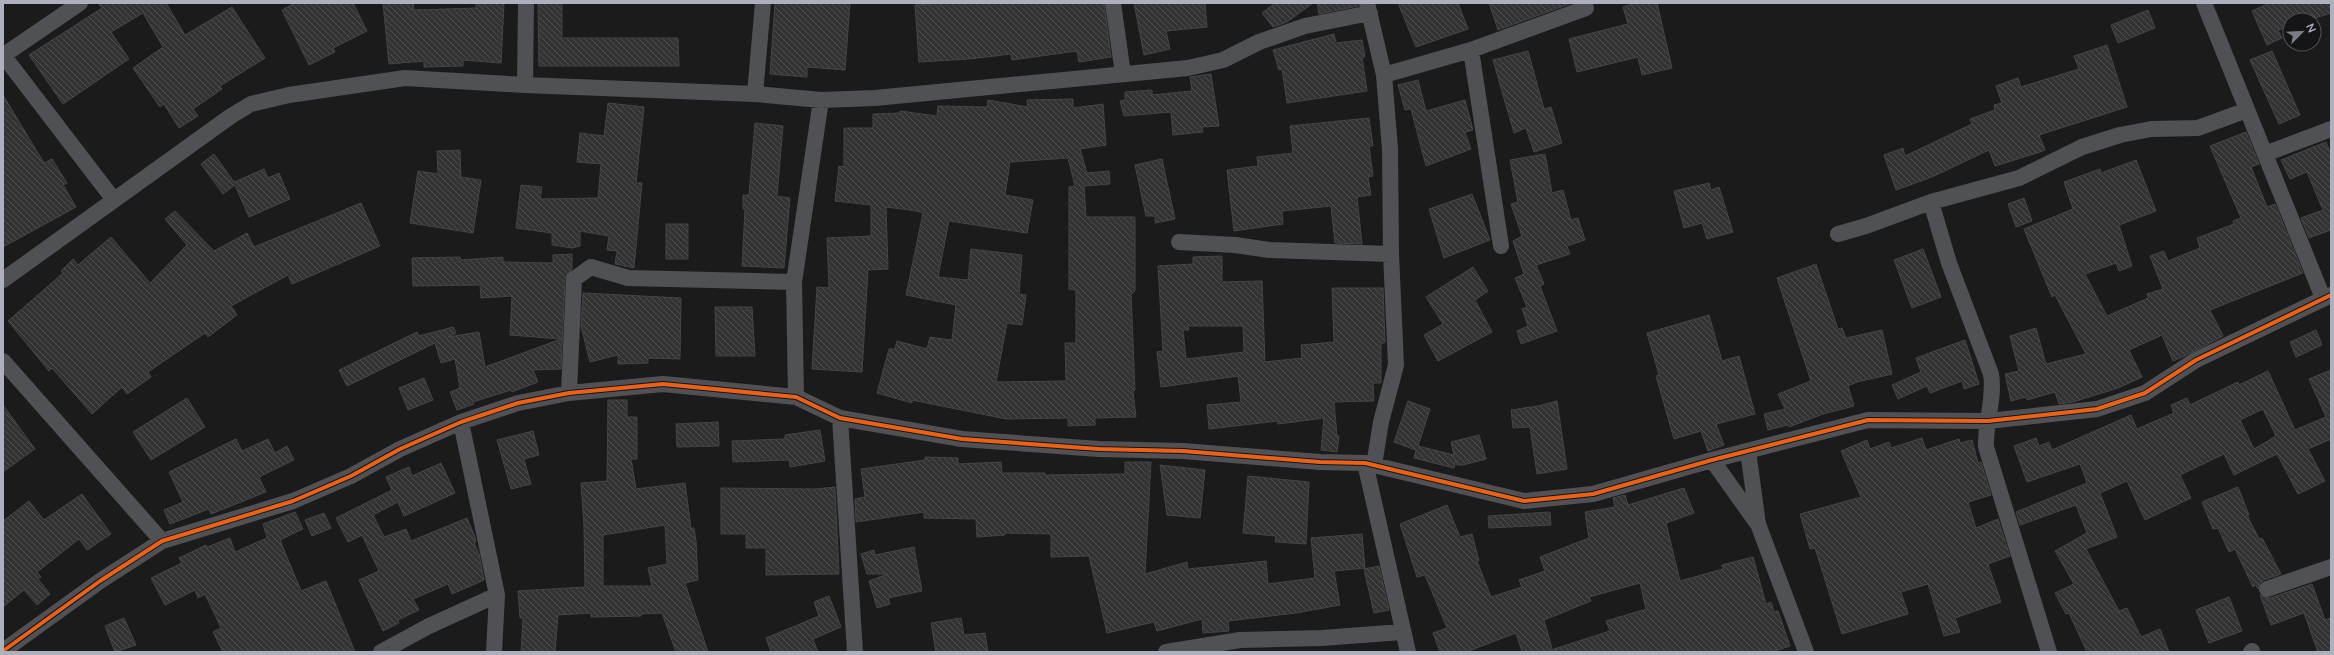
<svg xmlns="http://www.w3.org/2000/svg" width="2334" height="655" font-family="Lato,sans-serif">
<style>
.building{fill:url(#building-back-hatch);stroke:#444548;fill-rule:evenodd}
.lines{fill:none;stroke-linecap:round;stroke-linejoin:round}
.minor{stroke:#4f5155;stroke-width:16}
.cycleway-casing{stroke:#151518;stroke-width:6}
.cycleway{stroke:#ea6118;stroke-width:4}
</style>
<defs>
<pattern id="building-back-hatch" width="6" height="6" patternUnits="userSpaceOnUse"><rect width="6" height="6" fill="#333334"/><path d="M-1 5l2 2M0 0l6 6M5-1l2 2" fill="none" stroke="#4e4e4f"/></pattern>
</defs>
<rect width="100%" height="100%" fill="#1b1b1c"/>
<path class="building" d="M98 3H166L185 35 232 7 265 58 220 86 222 89 193 109 198 116 179 128 164 104 160 107 133 68 163 47 143 13 111 32 129 59 63 104 29 55 102 8Z
M295 3H353L367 31 333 48 335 52 309 65 282 10Z
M383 3H413L414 10 476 8V3H504L501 63 463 60V66L424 67V61L389 64Z
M538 3H562V38H678L679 66H539Z
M775 3H850L845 70 807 67V77L770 74Z
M943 3H1104L1111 57 1079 62 1077 51 1012 60 1011 54 969 59 919 62 915 5Z
M1134 3H1205L1207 27 1166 31 1170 49 1144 55Z
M1275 3H1313L1287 22 1273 27 1262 13Z
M1317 3H1358V6L1319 14Z
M1398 3H1458L1468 29 1416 47Z
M1489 3H1572L1498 30Z
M1636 3H1657L1672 68 1642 75 1638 57 1577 72 1569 39 1628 24 1623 7Z
M2269 3H2331V13L2309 20H2290V26L2278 30 2282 38 2267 45 2252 11Z
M2148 10 2155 28 2118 43 2111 25Z
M1334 34 1336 43 1362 40 1365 57H1362L1367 91 1287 103 1282 69 1279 70 1273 50Z
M2107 45 2127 107 2039 135 2045 150 2037 153 1995 166 1989 150 1932 177 1896 190 1884 155 1903 148 1905 156 1972 124 1970 119 1995 110 1994 105 2002 103 1996 86 2018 78 2021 87 2079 69 2074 56Z
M1528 51 1544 109 1551 107 1562 143 1534 152 1526 128 1514 133 1493 60Z
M2272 51 2300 115 2279 124 2250 60Z
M1211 74 1219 126 1202 127 1203 132 1173 135 1171 112 1124 116 1120 101 1125 100V92L1152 90V95L1192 91 1190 77Z
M1418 80 1426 111 1465 100 1473 130 1465 132 1471 149 1426 166 1411 109 1405 110 1398 85Z
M3 95 44 163 52 159 67 183 63 185 76 207 3 247Z
M1073 99V108L1103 104 1106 145 1080 149 1087 173 1109 171 1110 184 1084 186 1086 217H1135V291L1131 294 1135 390 1133 391 1136 417 1095 418V425L1068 426V418L1006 419 912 400V403L877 393 889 349H895L897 341 927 349 930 337 952 340 956 305 906 295 923 213 917 211 886 207 888 269 868 270 862 372 812 369 817 287 829 288 827 238 871 236V205L835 201 839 166 844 167V128H873V114L900 113V111L937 116 938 106 987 107 988 100 1028 107 1027 100ZM1068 158 1075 186 1069 187V289L1076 290V343H1065L1066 381 996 382 1007 323 1022 325 1026 295 1019 294 1022 255 971 249 968 280 938 277 949 221 1027 233 1033 200 1005 195 1010 162Z
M608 103 644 107 636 183H642L634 268 615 264 617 251 607 250 609 236 580 231V246L572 248 552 245V233L516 228 521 185 542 187 540 199 598 198 601 164 577 162 580 133 604 136Z
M1369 118 1373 146H1369L1373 176 1368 177 1371 195 1357 197 1362 244 1335 243 1331 206 1282 211 1283 224 1234 231 1227 170 1258 166 1257 157 1293 153 1290 126Z
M755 123 783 126 777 196 790 198 784 268 742 266 745 209H743V195H749Z
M2246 132 2259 164 2251 167 2267 207 2275 204 2303 273 2210 310 2223 336 2185 356 2173 361 2162 335 2129 350 2142 377 2118 388 2073 402 2059 404 2055 392 2027 400 2026 397 2011 401 2005 374 2019 371 2010 336 2036 328 2046 364 2086 354 2055 295 2052 297 2024 229 2073 209 2064 182 2100 169 2101 173 2136 160 2156 211 2119 225 2132 266 2119 271 2116 263 2085 274 2107 316 2148 298 2147 294 2163 289 2150 256 2164 251 2168 261 2200 248 2197 238 2234 224 2233 221 2241 218 2210 146Z
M2326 142 2331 154V230L2309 238 2301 218 2323 210 2307 172 2290 179 2281 160Z
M460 150 461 177 481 180 473 233 410 223 418 171 438 174 437 151Z
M214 154 234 182 264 169 268 178 279 173 290 199 249 217 235 185 223 194 201 164Z
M1545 154 1552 193 1563 190 1571 220 1578 218 1585 240 1567 246 1570 254 1536 265 1544 284 1540 286 1557 331 1521 344 1517 331 1528 326 1522 309 1527 307 1515 278 1524 274 1513 241 1522 236 1511 204 1518 202 1510 160Z
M1162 159 1175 219 1155 223V216H1146L1135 165Z
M1709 183 1711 190 1719 187 1733 232 1707 239 1702 223 1684 228 1674 191Z
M1472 194 1490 240 1444 258 1429 209Z
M2024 198 2032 221 2016 227 2008 204Z
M361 203 380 246 292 284 288 275 231 306 237 315 208 337 205 333 148 372 151 377 127 394 122 387 92 414 52 368 49 371 8 321 63 273 61 271 73 259 78 265 111 237 150 283 187 245 165 219 175 211 214 251 247 233 254 247Z
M666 224H688V259H666Z
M1923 249 1941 297 1912 308 1894 260Z
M572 254V269L565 279 561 369 533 370 538 382 512 392 511 390 473 402 474 404 457 410 450 392 460 388 455 359 441 363 435 343 347 386 339 370 417 332 419 336 453 327 456 333 448 337 479 332 485 367 561 339 510 335 512 296 481 298 480 285 413 286 412 258 460 257 461 260 503 257V262L553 263V255Z
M1222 256V282L1262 281 1265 362 1302 358 1301 345 1334 342 1332 288H1383L1385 342 1381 344V383H1373L1374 401 1334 402 1337 436H1339L1337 452 1321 450 1324 418 1278 424 1277 421 1209 429 1207 405 1241 402 1238 376 1161 387 1157 352 1163 351 1158 266 1193 264V257ZM1188 326H1243L1244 352 1186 359 1183 330H1189Z
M1816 264 1838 329 1842 328 1846 338 1882 330 1892 374 1857 382 1848 386 1854 406 1823 414 1789 427 1788 425 1768 430 1764 414 1785 409 1778 394 1811 381 1777 278Z
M1473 267 1488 291 1475 300 1492 332 1438 361 1424 335 1443 324 1426 297Z
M583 293 681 298 680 359 648 358V363L618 364V355L590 362 581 326Z
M715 307H752L755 356H716Z
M1709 315 1722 361 1739 356 1755 414 1716 424 1724 445 1708 451 1701 431 1674 439 1656 376 1659 375 1647 333Z
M2316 330 2322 345 2296 357 2290 342Z
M1965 340 1979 384 1964 389 1962 381 1930 393 1927 386 1898 399 1892 385 1921 372 1916 358Z
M2331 370V439L2308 449 2325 481 2298 494 2277 454 2234 475 2224 454 2180 475 2191 498 2145 520 2127 481 2100 493 2117 537 2086 549 2119 611 2127 608 2141 637 2160 629 2169 652H2087L2069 613 2066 614 2055 593 2074 584 2055 551 2087 533 2076 505 2020 525 2016 512 2087 483 2080 464 2027 482 2014 446 2036 438 2039 446 2049 442 2052 450 2131 415 2137 429 2174 413 2171 405 2187 398 2190 405 2238 382 2239 385 2268 371 2295 430 2326 417 2309 379ZM2263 409 2276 436 2254 449 2240 420Z
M424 378 433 400 408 410 399 388Z
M187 398 205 427 151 460 133 432Z
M608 400H627V417H637V459H631L636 489 685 483 691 528H694L696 541 698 580 685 583 708 652H676L662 613 641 614V616L591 617V613L558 615 555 652H521L523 618H520L518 591 585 587 584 525 581 483 607 481ZM665 525 667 564 648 568 652 586H603V535Z
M1408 401 1430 409 1418 446 1454 455 1451 442 1479 435 1486 459 1463 465H1457L1456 460 1454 468 1414 458 1416 450 1394 442Z
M1557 401 1567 469 1537 474 1530 427 1513 428 1511 410 1538 406Z
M3 405 35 449 3 472Z
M718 422 719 446 677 447 676 424Z
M820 430 825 461 790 467 789 460 733 462 732 441 785 439V435Z
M533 431 539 455 524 459 531 484 511 489 497 440Z
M1922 438 1926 450 1959 439 1960 443 1972 440 1978 463 1981 462 1991 495 1968 502 1976 528 1998 519 2010 556 1988 564 2001 602 1955 618 1960 632 1944 636 1928 584 1901 592 1908 614 1842 634 1815 548 1810 549 1800 514 1861 497 1841 451 1867 440 1870 449 1889 442 1891 448Z
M236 439 242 451 268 439 275 453 287 446 294 460 259 477 266 492 211 514 209 509 170 524 164 510 183 502 169 472Z
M925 457 958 458V464L1001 462 1002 473H1045V475L1125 474V462H1151L1145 574 1187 562 1188 569 1266 561 1268 584 1315 578 1311 538 1362 534 1365 568 1334 571 1340 605 1296 613 1228 621 1229 631 1203 633 1202 619 1157 631 1154 622 1107 633 1089 556 1051 557V534L1005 533V535L977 537 976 519 924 518V512L856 522 855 499 865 497 861 469 925 460Z
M441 463 455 493 404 516 398 502 373 515 384 537 406 529 411 541 467 518 475 537 476 542 474 543 479 554 484 580 452 594 448 584 413 599 419 610 398 620 399 623 383 631 359 580 379 571 362 535 348 542 336 518 392 490 386 477 409 467 412 476Z
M1160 465 1205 470 1200 518 1167 515Z
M1248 476 1309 482 1306 544 1275 542 1276 536 1243 533Z
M835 487 839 574 766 575V548H746V534H721V488L816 489Z
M2238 487 2249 515H2247L2259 539 2262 538 2281 574 2264 580 2260 583 2258 589 2256 585 2253 587 2235 549 2229 552 2218 528 2213 529 2202 502Z
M1684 488 1694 513 1666 523 1680 581 1723 569 1722 565 1753 557 1766 604 1771 602 1774 612 1778 611 1790 646 1772 652H1554V649L1610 631 1606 621 1646 609 1640 583 1589 597 1591 601 1544 620 1553 652H1522L1516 633 1466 652H1440L1433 633 1447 628 1425 575 1417 577 1400 524 1447 505 1460 537 1472 534 1479 561H1477L1491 597 1522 587 1519 580 1545 571 1540 557 1589 538 1585 512 1615 507 1613 498 1625 495 1628 505Z
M82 494 111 534 87 550 79 539 37 572 41 577 38 579 50 594 37 605 24 590 3 607V521L29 501 44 520Z
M295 512 303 529 280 540 301 591 326 581 355 652H223L213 632 221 628 205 594 198 598 195 590 165 605 151 578 182 563 179 558 206 545 207 547 230 538 235 552 267 538 263 524Z
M1550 512 1551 525 1489 528 1488 516Z
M324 513 331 528 312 536 305 520Z
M914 547 922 591 888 598 890 604 877 608 869 581 888 574H867L861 554 874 550 875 555Z
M1379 566 1389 610 1374 613 1364 569Z
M2312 584 2325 620 2331 618V652H2318L2304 613 2271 625 2260 595 2270 598Z
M829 596 841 627 813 639 818 652H771L766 638 819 616 814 602Z
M2229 597 2242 631 2209 643 2196 610Z
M124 618 136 645 115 652 105 626Z
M961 618 964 635 985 633 988 652H936L931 623Z"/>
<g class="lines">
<path class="minor" d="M1113 3 1123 74
M1367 3 1384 75 1390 149 1391 254 1396 365 1381 422 1374 465
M2204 3 2323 298
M1471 50 1501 246
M3 55 114 200
M4 55 80 3
M1384 75 1471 50 1586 8
M525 85 526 3
M755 94 763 3
M2265 154 2331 129
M1931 202 1949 263 1991 374C1995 398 1985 423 1986 447L2049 652
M1838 234 1866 226 1931 202 2019 178 2082 147 2120 135 2151 129 2198 128 2247 110
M1179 242 1235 245 1269 250 1391 254
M3 280 231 116 251 104 289 95 405 78 525 85 755 94 821 100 875 98 1188 68 1223 60 1259 42 1305 26 1370 13
M3 361 162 541
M569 393 574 279 591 267 628 278 794 282
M796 397 794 282 821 100
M840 418 855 652
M461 422 497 595 494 652
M1748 451 1758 524 1806 652
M1712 460 1757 523
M1365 463 1408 652
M2267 589 2331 567
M3 651 100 581 162 541 293 501 351 476 400 449 461 422 518 403 569 393 663 384 796 397 840 418 962 439 1099 449 1183 451 1320 462 1365 463 1524 501 1593 494 1712 460 1868 420 1988 421 2097 409 2145 393 2196 360 2331 295
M381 652 429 626 497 595
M1166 652 1240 640 1322 638 1402 632
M2251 652 2252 651"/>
<g class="cycleway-casing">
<path id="cycleway" d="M3 651 100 581 162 541 293 501 351 476 400 449 461 422 518 403 569 393 663 384 796 397 840 418 962 439 1099 449 1183 451 1320 462 1365 463 1524 501 1593 494 1712 460 1868 420 1988 421 2097 409 2145 393 2196 360 2331 295"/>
</g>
<use href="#cycleway" class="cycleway"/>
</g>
<rect width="2334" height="655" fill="none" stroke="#acb1bd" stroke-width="8"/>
<g transform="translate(2302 32) rotate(66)"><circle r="19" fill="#151518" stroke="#51535a"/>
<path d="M0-3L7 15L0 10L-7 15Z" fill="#797c85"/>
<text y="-6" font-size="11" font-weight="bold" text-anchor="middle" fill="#acb1bd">N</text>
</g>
</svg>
